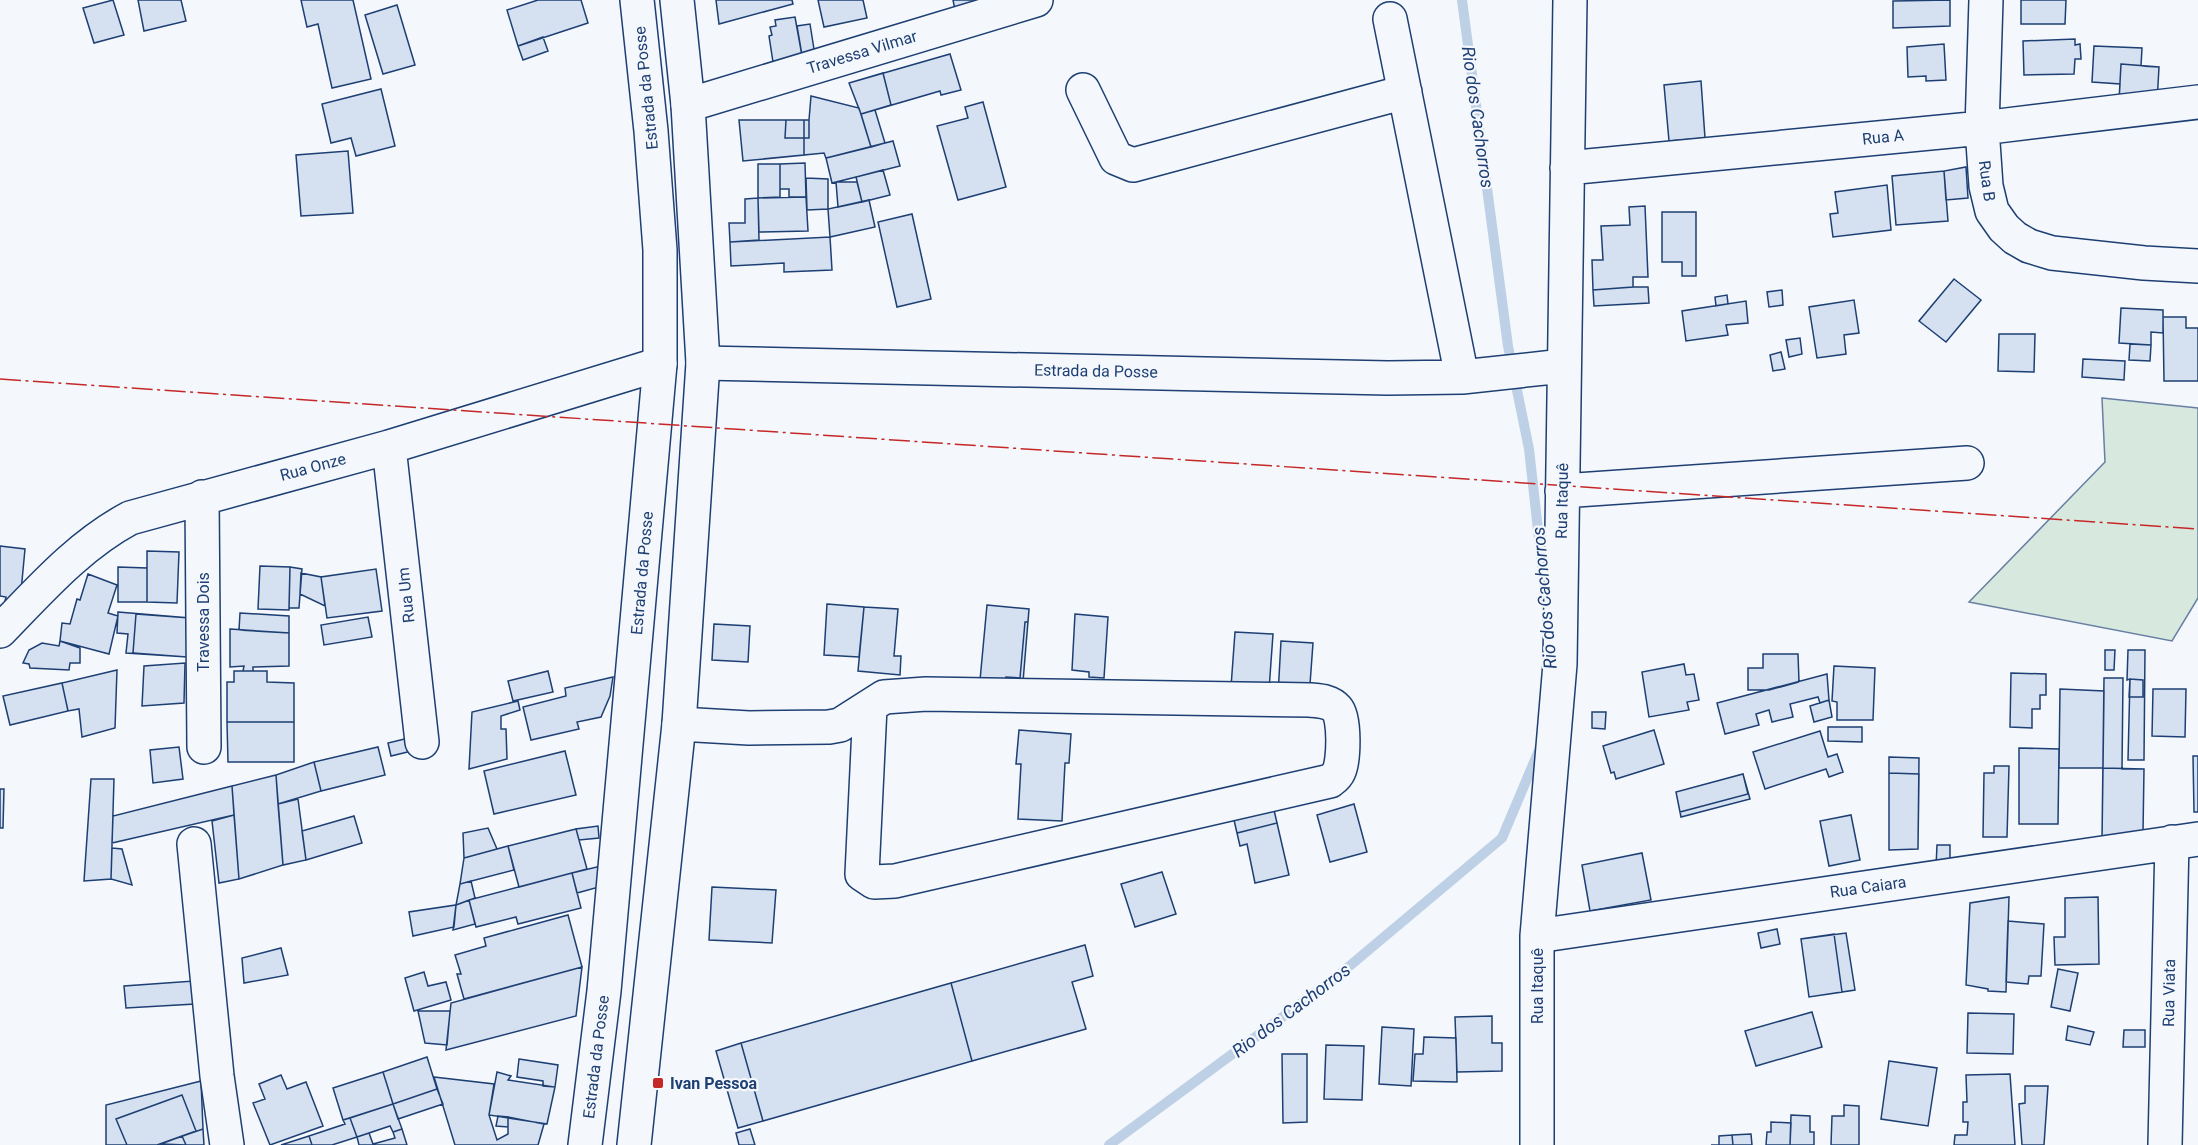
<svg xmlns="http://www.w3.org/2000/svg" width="2198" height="1145" font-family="Roboto,sans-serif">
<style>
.green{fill:#d7e8df;stroke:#687fa3;stroke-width:1.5}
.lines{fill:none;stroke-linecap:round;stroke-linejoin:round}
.stream{stroke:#bed0e5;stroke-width:10}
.building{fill:#d5e0f0;stroke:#1d3f73;stroke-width:1.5}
.minor-casing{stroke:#1d3f73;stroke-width:36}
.major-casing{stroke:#1d3f73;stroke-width:36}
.minor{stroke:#f4f7fb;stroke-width:33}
.major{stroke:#f4f7fb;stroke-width:33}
.power{stroke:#c62828;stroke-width:1.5;stroke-dasharray:21 4.5 3 4.5;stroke-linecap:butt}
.poi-dot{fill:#c62828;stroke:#f4f7fb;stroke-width:2}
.labels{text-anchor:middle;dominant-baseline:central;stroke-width:4.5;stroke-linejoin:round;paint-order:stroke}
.street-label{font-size:16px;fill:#1d3f73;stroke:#f4f7fb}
.poi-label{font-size:16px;font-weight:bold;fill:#1d3f73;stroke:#f4f7fb;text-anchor:start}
.water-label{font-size:18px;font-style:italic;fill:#1d3f73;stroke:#f4f7fb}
</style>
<rect width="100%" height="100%" fill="#f4f7fb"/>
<path class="green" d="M2102 398 2198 408V598L2172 641 1969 602 2105 462Z"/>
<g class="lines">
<path class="stream" d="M1462 0 1508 346 1529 449 1546 602
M1109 1145 1334 979 1502 838 1540 748"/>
</g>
<path class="building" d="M113 0 124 35 94 43 83 8Z
M138 0H181L186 21 144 31Z
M301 0H353L371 79 332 88 318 24 307 27Z
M538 0H581L588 23 518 46 507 10Z
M716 0H792L793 4 719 24Z
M818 0H863L867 18 824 27Z
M953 0H991L955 10Z
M1950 0V26L1893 28V1Z
M2021 0H2066L2065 24H2021Z
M397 5 415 65 383 74 365 15Z
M795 17 804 67 775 75 769 36 772 35 770 27 776 26 775 20Z
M810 24 816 62 804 67 797 26Z
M543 37 548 51 523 60 518 46Z
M2075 39V45L2080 44 2081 59H2075L2074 74 2024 75 2023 41Z
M1944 44 1946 80 1926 81V76L1908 77 1907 47Z
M2094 46 2142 48 2141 66 2159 67 2157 103 2119 101 2120 84 2092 82Z
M950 54 961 90 941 95 940 91 861 114 849 83Z
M2121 64 2159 67 2157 103 2119 101Z
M883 73 891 105 861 114 849 83Z
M1701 81 1705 138 1669 141 1664 85Z
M381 89 395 146 356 156 351 138 331 143 322 104Z
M811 96 859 108 871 147 826 158 824 153 743 161 739 120H809Z
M983 102 1006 187 958 200 937 126 968 118 965 107Z
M875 110 885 143 871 147 861 114Z
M739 120H809V138H804V155L743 161Z
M786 120H804V138H785Z
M893 141 900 166 832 183 826 158Z
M348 151 353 213 301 216 296 155Z
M805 163 806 197H789V189H780V164Z
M758 164H780V197L758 198Z
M1966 167 1968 198 1946 200 1944 171Z
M883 170 890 195 862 202 856 177Z
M1944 171 1948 221 1896 225 1892 176Z
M806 178 828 179V209L807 210Z
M836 182H857L862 202 838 207Z
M1887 185 1891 230 1833 237 1830 214 1838 213 1835 192Z
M806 197 808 231 759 232 758 198Z
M758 198 759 240 730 242 729 223H745V199Z
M869 200 875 227 830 237 828 209Z
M1645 206 1648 277H1633V287L1593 290 1592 260H1603L1601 226 1630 225 1629 207Z
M1662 212H1696V276H1682V262H1662Z
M912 214 931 299 897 307 878 222Z
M830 237 832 270 784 272V263L731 266 730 242Z
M1954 279 1981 300 1946 342 1919 321Z
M1633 287H1648L1649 303 1594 306 1593 290Z
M1782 290 1783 305 1769 307 1767 292Z
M1727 295 1728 304 1716 306 1715 297Z
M1854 300 1859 333 1844 335 1846 354 1817 358 1809 307Z
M1746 301 1748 323 1726 325 1728 335 1686 341 1682 311Z
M2121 308 2163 310V333L2151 332V345L2119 343Z
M2163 317H2186V328H2198V381H2164Z
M1999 334H2035L2034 372 1998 371Z
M1800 338 1802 354 1789 357 1786 340Z
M2130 344 2151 345 2150 361 2129 360Z
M1781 352 1785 369 1773 371 1770 355Z
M2083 359 2125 361 2124 380 2082 377Z
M0 546 25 549 20 602 5 601 6 597 0 596Z
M147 551 179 552 177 603 147 602Z
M260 566 290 567 289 610 258 609Z
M118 567 147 568V602H118Z
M290 567 302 569 299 608H289Z
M376 569 382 611 327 618 321 577Z
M301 573 321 577 325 606 300 594Z
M88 574 117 585 108 613 118 616 109 654 60 641 62 623 70 624 77 599 80 600Z
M827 604 864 607 859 657 824 655Z
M987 605 1029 609 1022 694 979 691Z
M987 605 1029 609 1028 622H1025L1020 678 1006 677 1005 693 979 691Z
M864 607 898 609 894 656H901L900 675 858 671Z
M118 612 190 618 187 657 126 653 128 634 117 633Z
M240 613 289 616V633L239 630Z
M136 614 190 618 187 657 133 653Z
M1075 614 1108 617 1104 678 1089 677V672L1072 670Z
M368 617 372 637 324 645 321 625Z
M714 624 750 626 748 662 712 660Z
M230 629 289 633V666L253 667V671H243L244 666 230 667Z
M1235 632 1273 634 1269 690 1231 687Z
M60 641 80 648V663H70L69 670 30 668 29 664 23 663 29 650 42 643 59 646Z
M1281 641 1313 643 1309 698 1278 695Z
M2105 650H2115L2114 670H2105Z
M2128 650H2145L2144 760H2128L2130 679 2127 680Z
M1763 654H1798L1799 682 1769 690H1748V668H1763Z
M185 663 184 703 142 706 144 666Z
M1684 664 1686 675 1694 674 1699 700 1687 702 1689 710 1649 717 1642 672Z
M1834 666 1875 668 1873 720H1837V702L1832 701Z
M117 670 115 728 82 737 79 709 68 711 62 683Z
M234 671H267V682L294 683V722H227V682H234Z
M548 671 553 692 513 701 508 681Z
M2011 673 2046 674V695H2040V709H2032V728L2010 727Z
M1827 674 1829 700 1820 703 1818 697 1790 704 1793 717 1772 722 1769 710 1756 714 1759 725 1725 734 1717 703Z
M613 677 610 696 601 717 577 722 579 729 531 740 523 707 566 696 565 688Z
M2104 678H2123L2122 769H2144L2143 833 2102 839Z
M2130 679 2143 680V697H2129Z
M62 683 68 711 10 725 3 696Z
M2060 689 2104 691 2103 768H2059Z
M2153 689H2186L2185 737 2152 736Z
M1829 700 1832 717 1814 722 1810 706Z
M518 701 520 710 501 716V729H506L507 759 469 769 472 712Z
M1592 712H1606L1605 729 1592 728Z
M227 722H294V762H228Z
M1828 727H1862V742L1828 741Z
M1019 730 1071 734 1069 763H1065L1062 821 1018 819 1021 764H1016Z
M1654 730 1664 764 1616 779 1614 772 1611 773 1603 746Z
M1820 731 1828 757 1837 754 1843 772 1829 777 1826 769 1765 789 1753 752Z
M417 736 420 749 391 756 388 743Z
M179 747 183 779 153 783 150 750Z
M378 747 385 775 321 791 314 762Z
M2019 748 2059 749 2058 824H2019Z
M565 751 576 795 494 814 484 771Z
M2193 756H2198V812H2194Z
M1889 757 1919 758 1918 849 1889 850Z
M314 762 321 791 278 804 276 775Z
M1994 766H2009L2007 837H1983L1984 773H1994Z
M2103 768 2144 769 2143 833 2102 839Z
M1889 773 1919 774 1918 849 1889 850Z
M1743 774 1748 794 1680 812 1676 792Z
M1743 774 1750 799 1681 817 1676 792Z
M276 775 283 865 239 879 232 786Z
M91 779H114L111 879 84 881Z
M232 786 234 815 112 843 113 816Z
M0 789H4L3 828H0Z
M298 799 306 860 283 865 278 804Z
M1354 804 1367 852 1330 862 1317 815Z
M1274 810 1277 823 1237 833 1234 820Z
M234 815 239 879 219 883 212 821Z
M1851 815 1860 860 1829 866 1820 821Z
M354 816 362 843 306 860 302 831Z
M1277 823 1289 875 1255 883 1247 844 1240 846 1237 833Z
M598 826 599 838 579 840 576 829Z
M488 828 497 849 464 858 463 833Z
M576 829 587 869 519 887 508 846Z
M1937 845H1950V864L1936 867Z
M508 846 514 870 460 884 464 858Z
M112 848 122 849 132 885 111 879Z
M1642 853 1651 900 1590 911 1582 865Z
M601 866 599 887 577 893 572 873Z
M1162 872 1176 914 1135 927 1121 884Z
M572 873 581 908 518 924 516 917 476 927 469 900Z
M471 881 475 898 456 905 460 884Z
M712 887 776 890 772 943 709 940Z
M2009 897 2006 992 1988 991V989L1966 985 1970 903Z
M2098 897 2099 964 2055 965 2054 937H2065V898Z
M469 900 475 924 453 930 456 905Z
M456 905 454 927 413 936 409 912Z
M568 915 582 967 464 999 457 974H461L455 955 486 946 484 938Z
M2008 921 2044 924 2041 976H2029L2028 984 2006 982Z
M1777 929 1780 944 1761 948 1758 933Z
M1846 933 1855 990 1809 997 1801 939Z
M1834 934 1842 992 1809 997 1801 939Z
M1085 945 1093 976 1072 982 1086 1029 972 1061 951 983Z
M281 948 288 975 244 983 242 958Z
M582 967 576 1016 446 1050 451 1003Z
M2058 969 2078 973 2070 1011 2051 1007Z
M424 972 428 986 446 982 451 1000 414 1011 405 978Z
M194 981 195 1004 126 1008 124 986Z
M951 983 972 1061 763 1121 741 1043Z
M418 1011H450L447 1045 425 1043Z
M1812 1012 1822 1047 1756 1066 1745 1031Z
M1968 1013 2014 1014 2013 1054 1967 1053Z
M1492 1016V1043H1502V1071L1457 1072 1455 1017Z
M2068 1026 2094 1032 2090 1045 2066 1040Z
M1382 1027 1414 1029 1411 1086 1379 1084Z
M2124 1030H2145V1047H2123Z
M1424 1037 1456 1038 1457 1082 1413 1081 1415 1054H1423Z
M741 1043 763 1121 738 1128 716 1051Z
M1326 1045 1364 1046 1362 1100 1324 1099Z
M1282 1054H1307V1122L1283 1123Z
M427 1057 437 1089 393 1104 383 1072Z
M519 1059 558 1065 555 1087 543 1086V1081L517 1077Z
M1889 1061 1937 1068 1928 1126 1881 1119Z
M383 1072 393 1104 343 1120 333 1088Z
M497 1072 511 1076 508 1080 555 1087 547 1124 489 1115Z
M2010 1074 2015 1145H1954L1955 1135H1967L1968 1122H1963V1102H1967L1966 1075Z
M281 1075 287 1089 306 1082 323 1126 270 1145 253 1103 265 1099 259 1084Z
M434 1077 494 1084 489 1115 497 1140 508 1134V1117L544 1124 538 1145H455Z
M201 1081 203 1129 157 1145H106V1105Z
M2025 1086H2048L2044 1145H2022L2019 1104 2025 1103Z
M437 1089 443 1104 398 1119 393 1104Z
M182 1095 196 1131 157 1145H127L116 1119Z
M393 1104 402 1129 393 1132 390 1126 357 1137 350 1118Z
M1844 1105 1859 1106V1145H1831L1832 1116H1844Z
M1791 1115 1810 1116V1132H1814V1145H1790Z
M498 1116 508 1117V1127L496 1126Z
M350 1118 357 1137 332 1145H312L309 1136 345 1124 343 1120Z
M1771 1122 1791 1123 1790 1145H1766L1767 1132H1771Z
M203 1129 204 1145H157L182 1136Z
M402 1129 407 1145H359L357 1137 369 1133 373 1144 395 1138 393 1132Z
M750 1129 755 1145H739L736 1133Z
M1751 1134 1752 1145H1733L1732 1135Z
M1732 1135 1733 1145H1711H1719V1136Z
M182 1136 186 1145 161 1144Z
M309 1136 312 1145H281Z"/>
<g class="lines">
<g class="minor-casing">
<path id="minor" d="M1986 0 1982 128 1986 186 1992 211 2004 228 2015 238 2029 246 2052 253 2144 263 2198 266
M1390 19 1462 377
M1083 90 1116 158 1133 165 1405 92
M688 105 1036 0
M1567 168 1982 128 2198 102
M703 363 1388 378 1462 377 1563 366
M389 447 422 742
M1562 491 1967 463
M202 497 204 747
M0 631C40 590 78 546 130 518L389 447 660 364
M679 724 749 728 829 727 840 725 884 697 926 694 1310 700C1320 701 1330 701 1337 709 1345 718 1344 760 1339 771 1337 776 1334 778 1330 781L895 881 874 882 862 874 870 707
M194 844 217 1076 227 1145
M1537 936 2198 839
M1537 1145V936L1560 664 1570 0
M2165 1145 2172 842"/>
</g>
<g class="major-casing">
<path id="major" d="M585 1145 604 991 660 364V250L651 131 637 0
M634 1145 679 724 703 363 688 105 677 0"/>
</g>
<use href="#minor" class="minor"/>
<use href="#major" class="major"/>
<path class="power" d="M0 379 2198 529"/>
</g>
<rect class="poi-dot" x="652" y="1077" width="12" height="12" rx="3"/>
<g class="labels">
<g class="street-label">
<text transform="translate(862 52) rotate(-17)">Travessa Vilmar</text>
<text transform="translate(646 88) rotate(-96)">Estrada da Posse</text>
<text transform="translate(1883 137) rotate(-6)">Rua A</text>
<text transform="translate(1987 181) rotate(82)">Rua B</text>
<text transform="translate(1096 371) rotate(1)">Estrada da Posse</text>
<text transform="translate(313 467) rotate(-15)">Rua Onze</text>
<text transform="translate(1562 501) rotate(-89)">Rua Itaquê</text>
<text transform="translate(642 573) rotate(-85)">Estrada da Posse</text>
<text transform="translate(406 595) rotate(-96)">Rua Um</text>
<text transform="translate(203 622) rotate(-90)">Travessa Dois</text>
<text transform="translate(1868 887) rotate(-8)">Rua Caiara</text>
<text transform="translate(1537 986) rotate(-90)">Rua Itaquê</text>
<text transform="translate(2169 993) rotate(-89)">Rua Viata</text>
<text transform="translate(596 1057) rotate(-83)">Estrada da Posse</text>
</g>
<g class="poi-label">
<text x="670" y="1083">Ivan Pessoa</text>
</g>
<g class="water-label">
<text transform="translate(1478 117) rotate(82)">Rio dos Cachorros</text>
<text transform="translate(1544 598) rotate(-95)">Rio dos Cachorros</text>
<text transform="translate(1291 1010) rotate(-37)">Rio dos Cachorros</text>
</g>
</g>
</svg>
